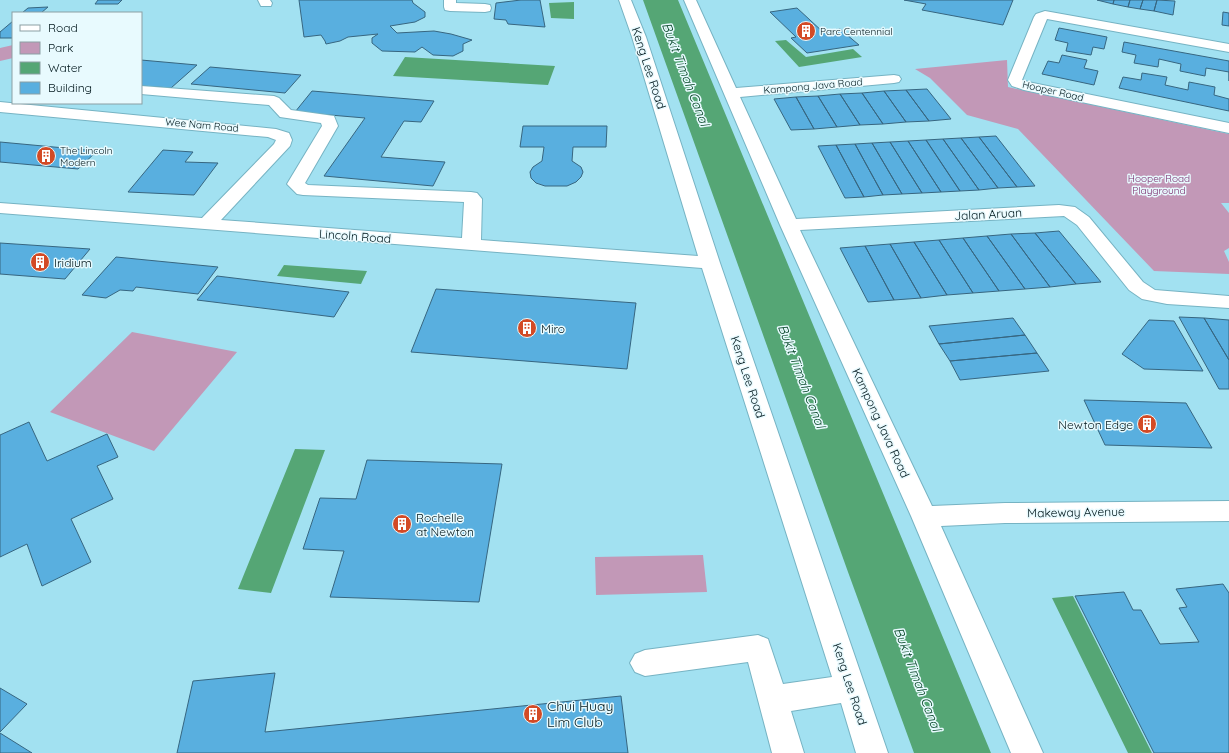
<svg xmlns="http://www.w3.org/2000/svg" width="1229" height="753" font-family="Quicksand,sans-serif">
<style>
.green{fill:#c298b7}
.water{fill:#55a675}
.building{fill:#59afdf;stroke:#376680}
.lines{fill:none;stroke-linecap:round;stroke-linejoin:round}
.minor-casing{stroke:#76b3c3;stroke-width:2}
.minor{fill:#fff;fill-rule:evenodd}
.labels{text-anchor:middle;dominant-baseline:central;stroke-width:3;stroke-linejoin:round;paint-order:stroke}
.far-poi-label{font-size:10px;fill:#00171c;stroke:#e8fafe;text-anchor:start}
.far-street-label{font-size:10px;fill:#00171c;stroke:#e8fafe}
.far-park-label{font-size:10px;fill:#79286a;stroke:#e8fafe}
.street-label{font-size:12px;fill:#00171c;stroke:#e8fafe}
.poi-label{font-size:12px;fill:#00171c;stroke:#e8fafe;text-anchor:start}
.water-label{font-size:13px;font-style:italic;fill:#004222;stroke:#e8fafe}
.near-poi-label{font-size:14px;fill:#00171c;stroke:#e8fafe;text-anchor:start}
</style>
<rect width="100%" height="100%" fill="#a2e1f1"/>
<path class="green" d="M13 45V58L0 61V48Z
M1007 60 1008 87 1229 134V203H1221L1229 213V248L1224 251 1229 262V274L1154 271 1018 129 967 115 930 78 915 69Z
M132 332 237 352 154 451 50 412Z
M703 555 707 592 596 595 595 557Z"/>
<path class="water" d="M643 0H678L991 753H914L848 572Z
M574 2V19L551 18 549 3Z
M786 40 806 57 853 49 862 57 799 67 775 41Z
M405 57 555 66 548 85 393 76Z
M284 265 367 271 361 284 277 276Z
M295 449 325 450 271 593 238 589Z
M1073 596 1152 753H1128L1052 598Z"/>
<path class="building" d="M98 0H122L118 4H95Z
M299 0H412L413 3 425 12V17L415 22 390 26 397 33 434 31 451 34 472 40 463 44V51L453 56 433 55 422 47 415 52 382 51 372 43V38L378 34 348 37 340 41 326 44 325 41 321 35 304 37Z
M521 0H540L545 27 508 24 506 20 494 19 496 3Z
M904 0H1013L1003 25 922 10 926 4Z
M1097 0H1114L1113 4Z
M1114 0H1130L1128 7 1113 4Z
M1130 0H1143L1140 9 1128 7Z
M1143 0H1157L1154 11 1140 9Z
M1157 0 1175 1 1173 15 1154 11Z
M48 7 41 13H22L28 8Z
M797 8 823 32 840 29 859 45 807 53 791 38 796 37 770 12Z
M1223 12 1229 13V26L1222 25Z
M13 21V38H0V32Z
M1059 28 1107 37 1104 49 1093 47 1091 55 1066 51 1068 43 1055 40Z
M1124 42 1229 61V81V72L1206 68 1205 76 1180 71 1181 64 1159 59 1158 67 1134 63 1136 55 1122 52Z
M1062 55 1087 60 1084 68 1098 71 1094 85 1042 74 1048 61 1059 63Z
M141 60 197 65 171 88 141 86Z
M210 67 301 75 285 93 191 84Z
M1142 73 1167 77 1165 85 1188 90 1189 82 1215 87 1214 95 1229 99V111L1119 88 1123 77 1141 80Z
M927 89 951 119 929 121 906 90Z
M906 90 929 121 906 122 884 91Z
M312 91 434 101 421 122 404 121 381 157 445 162 433 186 324 176 365 118 295 112Z
M884 91 906 122 883 124 862 93Z
M862 93 883 124 860 125 840 94Z
M840 94 860 125 837 127 818 96Z
M818 96 837 127 814 129 796 97Z
M796 97 814 129 791 130 774 99Z
M523 126H607L606 147H573L572 161 581 167 583 172 581 177 576 182 567 186H545L536 183 531 178 530 172 533 167 542 161 544 147H520Z
M996 136 1035 186 1017 187 979 137Z
M979 137 1017 187 998 188 961 138Z
M961 138 998 188 979 190 943 139Z
M943 139 979 190 960 191 926 140Z
M926 140 960 191 941 192 908 141Z
M908 141 941 192 922 193 890 142Z
M0 142 97 151 78 169 0 162Z
M890 142 922 193 902 194 872 143Z
M872 143 902 194 883 195 855 144Z
M855 144 883 195 864 197 836 145Z
M836 145 864 197 845 198 818 146Z
M163 150 193 152 185 162 218 163 194 195 128 192Z
M1059 231 1101 282 1076 284 1035 233Z
M1035 233 1076 284 1050 287 1011 234Z
M1011 234 1050 287 1025 289 987 236Z
M987 236 1025 289 999 291 963 238Z
M963 238 999 291 973 293 939 240Z
M939 240 973 293 947 295 914 242Z
M914 242 947 295 921 298 890 244Z
M0 243 90 249 65 279 0 274Z
M890 244 921 298 894 300 865 246Z
M865 246 894 300 868 302 840 248Z
M116 257 218 267 198 294 136 287 133 291 120 290 106 298 82 295Z
M217 276 349 292 334 317 197 300Z
M436 289 636 303 627 369 411 352Z
M1179 317 1204 318 1229 360V389H1219Z
M1013 318 1025 335 939 344 929 326Z
M1204 318 1229 320V360Z
M1149 320 1174 321 1203 371 1144 369 1122 354Z
M1025 335 1037 353 950 361 939 344Z
M1037 353 1049 371 960 380 950 361Z
M1084 400 1186 403 1212 448 1105 445Z
M29 422 47 461 107 434 118 457 97 466 113 499 71 519 91 562 42 586 27 544 0 557V435Z
M367 460 502 464 479 602 330 597 344 551 303 549 320 498 356 499Z
M1223 584 1229 593V753H1154L1075 596 1124 592 1133 610H1141L1160 644 1199 642 1179 608 1187 607 1176 589Z
M275 673 265 732 621 696 628 753H177L193 681Z
M0 688 27 704 0 732Z
M0 733 32 753H0Z"/>
<g class="lines">
<g class="minor-casing">
<path id="minor" d="M258 0H270L272 3 271 6H261Z
M444 0H456V3L485 4 490 5 491 8 490 11 485 12 450 11 445 10 444 7Z
M619 0H631L646 37 720 263 888 753H856L841 703 791 711 804 753H772L748 662 645 676 635 672 630 663 635 654 645 650 758 635 768 639 783 684 832 677 702 268 0 213V203L202 218 274 144 276 140 268 137 0 112V102L276 129 289 133 292 140 290 146 221 220 462 238 464 202 303 195 297 194 287 184 322 126 321 123 280 117 269 105 141 94V86L274 96 279 98 291 110 334 116 338 126 305 183 308 185 471 192 477 193 482 199 481 240 698 256 632 37Z
M684 0H696L736 88 894 75 899 76 901 79 899 82 894 83 740 97 796 219 1059 205 1075 207 1089 217 1143 282 1155 290 1229 296V308L1167 304 1142 299 1129 290 1077 225 1064 216 800 230 932 506 1005 503 1229 501V521L1005 523 941 526 1043 753H1011L911 516 780 225Z
M1045 11 1229 44V52L1047 19 1022 80 1028 82 1229 123V133L1024 90 1012 86 1008 80 1034 17 1036 14Z"/>
</g>
<use href="#minor" class="minor"/>
</g>
<defs>
<g id="building-disc" transform="scale(1)"><circle r="9.5" fill="#d34a25" stroke="#e8fafe"/><path d="M-4-6H4V6H1V3H-1V6H-4ZM-2.5-4.3h1.7v1.8h-1.7ZM.8-4.3h1.7v1.8H.8ZM-2.5-1h1.7V.8h-1.7ZM.8-1h1.7V.8H.8Z" fill="#fff"/></g>
</defs>
<g fill-rule="evenodd">
<use href="#building-disc" x="806" y="31"/>
<use href="#building-disc" x="46" y="156"/>
<use href="#building-disc" x="40" y="262"/>
<use href="#building-disc" x="527" y="328"/>
<use href="#building-disc" x="1147" y="424"/>
<use href="#building-disc" x="402" y="524"/>
<use href="#building-disc" x="533" y="714"/>
</g>
<g class="labels">
<g class="far-poi-label">
<text x="820" y="31">Parc Centennial</text>
<text x="60" y="150">The Lincoln<tspan x="60" dy="12">Modern</tspan></text>
</g>
<g class="far-street-label">
<text transform="translate(813 86) rotate(-5)">Kampong Java Road</text>
<text transform="translate(1053 91) rotate(13)">Hooper Road</text>
<text transform="translate(202 125) rotate(5)">Wee Nam Road</text>
</g>
<g class="far-park-label">
<text x="1159" y="178">Hooper Road<tspan x="1159" dy="12">Playground</tspan></text>
</g>
<g class="street-label">
<text transform="translate(649 68) rotate(72)">Keng Lee Road</text>
<text transform="translate(988 214) rotate(-3)">Jalan Aruan</text>
<text transform="translate(355 236) rotate(4)">Lincoln Road</text>
<text transform="translate(748 377) rotate(72)">Keng Lee Road</text>
<text transform="translate(881 423) rotate(65)">Kampong Java Road</text>
<text transform="translate(1076 512) rotate(-1)">Makeway Avenue</text>
<text transform="translate(850 684) rotate(72)">Keng Lee Road</text>
</g>
<g class="poi-label">
<text x="54" y="262">Iridium</text>
<text x="541" y="328">Miro</text>
<text x="1133" y="424" text-anchor="end">Newton Edge</text>
<text x="416" y="517">Rochelle<tspan x="416" dy="14">at Newton</tspan></text>
</g>
<g class="water-label">
<text transform="translate(686 74) rotate(69)">Bukit Timah Canal</text>
<text transform="translate(802 376) rotate(69)">Bukit Timah Canal</text>
<text transform="translate(918 679) rotate(69)">Bukit Timah Canal</text>
</g>
<g class="near-poi-label">
<text x="547" y="706">Chui Huay<tspan x="547" dy="16">Lim Club</tspan></text>
</g>
</g>
<rect x="12" y="12" width="130" height="92" fill="#e8fafe" stroke="#8b9fa4"/>
<rect x="20" y="25" width="20" height="6" fill="#ffffff" stroke="#8b9fa4"/>
<text x="48" y="32" font-size="12" fill="#00171c">Road</text>
<rect x="20" y="42" width="20" height="12" fill="#c298b7" stroke="#8b9fa4"/>
<text x="48" y="52" font-size="12" fill="#00171c">Park</text>
<rect x="20" y="62" width="20" height="12" fill="#55a675" stroke="#8b9fa4"/>
<text x="48" y="72" font-size="12" fill="#00171c">Water</text>
<rect x="20" y="82" width="20" height="12" fill="#59afdf" stroke="#8b9fa4"/>
<text x="48" y="92" font-size="12" fill="#00171c">Building</text>
</svg>
